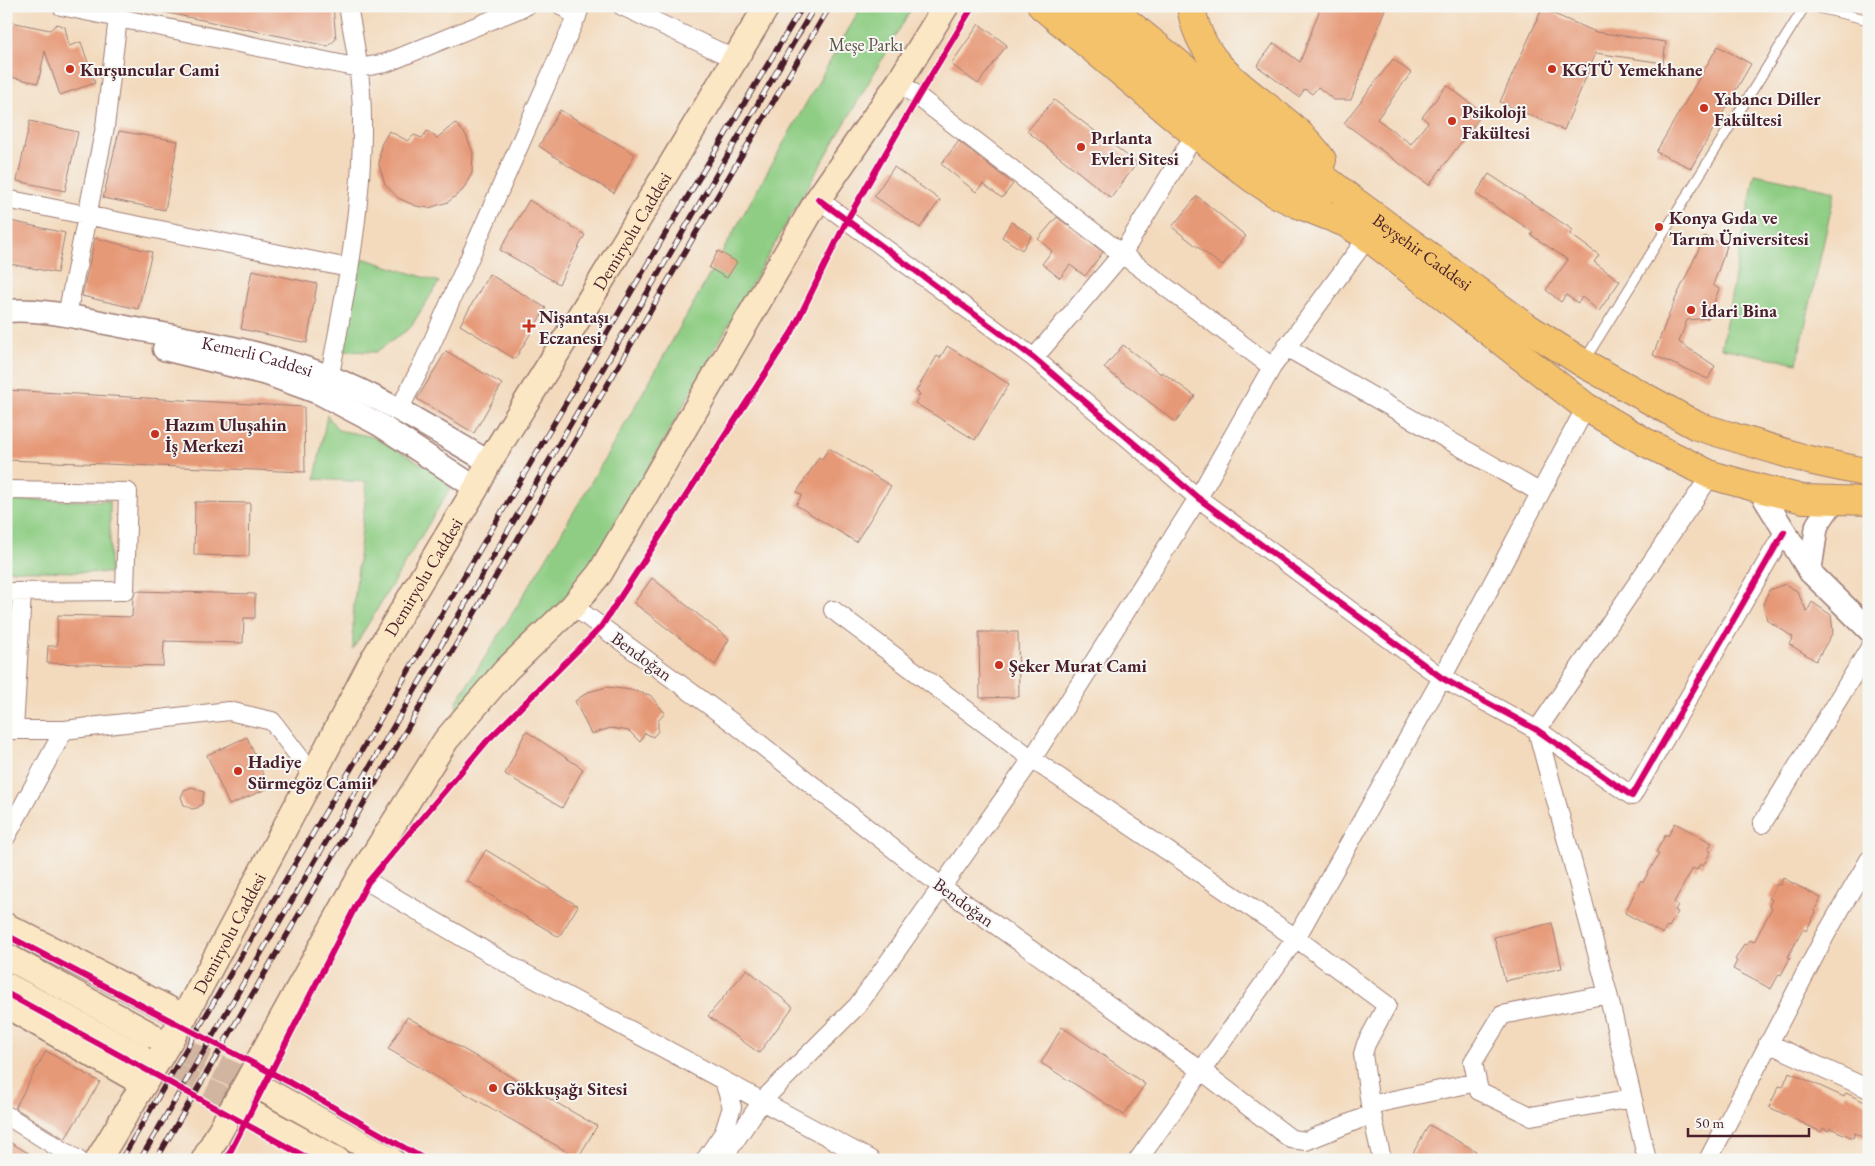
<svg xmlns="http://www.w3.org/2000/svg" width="1875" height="1166" font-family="'EB Garamond',serif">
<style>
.green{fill:#8fcd84;stroke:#6c7658}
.building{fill:#e69977}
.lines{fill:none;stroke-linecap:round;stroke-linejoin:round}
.secondary-tunnel{stroke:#d1b5a0;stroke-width:25;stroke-dasharray:25 12;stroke-linecap:butt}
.service-casing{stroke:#9e7c74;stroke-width:11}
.minor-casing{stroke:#9e7c74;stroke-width:20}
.tertiary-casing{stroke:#9e7c74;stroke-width:25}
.secondary-casing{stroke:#9e7c74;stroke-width:28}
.primary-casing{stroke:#9e7c74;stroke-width:30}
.service{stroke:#fff;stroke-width:9}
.minor{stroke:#fff;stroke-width:18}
.tertiary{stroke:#fff;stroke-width:22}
.secondary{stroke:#fbe7c3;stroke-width:25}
.primary{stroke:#f4c26a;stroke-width:28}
.rail-casing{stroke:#4a1f2b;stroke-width:5.5}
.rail{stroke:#f6f6f2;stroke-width:4;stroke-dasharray:11;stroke-linecap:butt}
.cycleway-casing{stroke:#f6f6f2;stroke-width:9}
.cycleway{stroke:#d6006c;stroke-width:6}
.poi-dot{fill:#c8321e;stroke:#f6f6f2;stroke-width:2}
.labels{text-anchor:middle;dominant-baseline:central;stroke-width:4;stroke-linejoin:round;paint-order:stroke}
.park-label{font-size:18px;fill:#5f5346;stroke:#f6f6f2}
.poi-label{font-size:18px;font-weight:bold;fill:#4a1f2b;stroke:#f6f6f2;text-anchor:start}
.street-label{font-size:18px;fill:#4a1f2b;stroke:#f6f6f2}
</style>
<rect width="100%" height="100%" fill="#f6f6f2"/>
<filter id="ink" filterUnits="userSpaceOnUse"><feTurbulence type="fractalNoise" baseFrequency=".02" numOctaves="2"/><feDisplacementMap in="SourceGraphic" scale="10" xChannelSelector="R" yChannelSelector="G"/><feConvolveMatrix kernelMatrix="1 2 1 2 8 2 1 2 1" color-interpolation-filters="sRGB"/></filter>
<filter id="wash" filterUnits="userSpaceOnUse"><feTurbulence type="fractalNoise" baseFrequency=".0096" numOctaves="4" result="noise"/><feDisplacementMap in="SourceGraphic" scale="20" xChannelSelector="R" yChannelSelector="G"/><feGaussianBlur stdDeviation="1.12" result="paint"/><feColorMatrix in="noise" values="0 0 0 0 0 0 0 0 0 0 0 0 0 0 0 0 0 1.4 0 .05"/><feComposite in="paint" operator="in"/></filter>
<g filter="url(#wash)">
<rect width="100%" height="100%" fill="#f3dabd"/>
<path class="green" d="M862 6H913L756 276 596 562 555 612 458 709 456 708 457 701C603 476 727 238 862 6Z
M1755 174 1835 191 1797 363 1721 348Z
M362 258 439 282 410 328 376 352 342 351Z
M327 415 338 430 374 437 454 482 353 649V614L367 482 315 479Z
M6 500 110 501V573L6 570Z"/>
<g id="blocks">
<path class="building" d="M164 6H333L336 39 328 46 163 12Z
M1321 6H1386L1351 100H1334L1318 87 1312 94 1305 89 1299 97 1257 66 1274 43 1300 62Z
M1542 9 1596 32 1666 42 1663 63 1596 53 1564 130 1500 102Z
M6 21 50 30 57 24 65 27 69 46 81 42 95 83 60 95 45 51 38 83 6 76Z
M979 24 1007 45 978 84 951 64Z
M1718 46 1751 64 1691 168 1656 152Z
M1393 59 1411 73 1377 119 1411 144 1428 122 1422 117 1447 85 1483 113 1429 185 1344 123Z
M1054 100 1137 163 1111 198 1027 131Z
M560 110 635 154 614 193 570 167 539 146Z
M30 121 78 132 65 191 17 181Z
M455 123 466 135 473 153 472 173 463 190 448 202 429 208 416 206 398 198 385 184 379 165 381 145 389 131 408 141 414 135 422 138 427 131 437 138Z
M119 131 178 141 165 210 103 198Z
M959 141 1013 184 1002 198 983 184 976 192 941 164Z
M894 167 940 200 920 228 874 196Z
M1489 174 1573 230 1570 234 1599 255 1594 262 1620 281 1599 311 1582 297 1578 303 1566 295 1561 302 1546 290 1568 260 1531 235 1533 232 1476 194Z
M1197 196 1246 236 1222 266 1172 227Z
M529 200 585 235 559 284 500 250Z
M1057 217 1103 252 1085 276 1070 265 1060 278 1042 264 1052 251 1038 239Z
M6 220 65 233 57 273 6 263Z
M1011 222 1032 235 1022 250 1002 237Z
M1705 236 1727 246 1713 285 1719 289 1708 318 1687 320 1679 342 1715 366 1708 379 1653 355 1674 302Z
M95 238 152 252 138 309 82 296Z
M718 251 737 262 727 278 709 268Z
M252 270 317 284 307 343 241 329Z
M489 274 546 308 515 359 460 325Z
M1123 345 1161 374 1162 372 1195 396 1176 422 1104 368Z
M947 346 1009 384 975 440 915 403 920 394 916 391 937 356 940 358Z
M446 351 502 384 474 433 417 399Z
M6 390 304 407 305 472 6 460Z
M829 448 891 486 856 542 796 505 802 495 797 492 819 457 822 459Z
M195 502 250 503 249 556 194 555Z
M652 578 729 639 715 665 634 603Z
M1785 584 1797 591 1807 612 1812 602 1831 615 1833 632 1816 661 1789 644 1793 637 1767 620 1763 605 1769 590Z
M136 591 255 594V618H244L243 643 164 641 163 666 47 663 48 646H57L58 615 132 617 133 598Z
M979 632H1018L1019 697 980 698Z
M607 687 631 690 650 695 665 713 658 721V731L653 737 645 733 640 742 629 731 611 728 591 734 575 701 588 692Z
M526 731 583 769 562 808 505 774Z
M247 737 269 788 229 805 207 755Z
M192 787 204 792 202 804 197 808 192 809 184 805 181 797 184 790Z
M1675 823 1712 843 1708 850 1711 851 1703 866 1700 864 1697 870 1693 868 1674 902 1678 905 1675 910 1678 912 1669 927 1667 926 1663 934 1625 913 1641 880 1643 882 1659 854 1656 852 1666 834 1668 836Z
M486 850 578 906 559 937 467 881Z
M1783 878 1821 898 1814 911 1816 912 1806 931 1803 929 1788 957 1790 958 1781 975 1779 974 1771 989 1733 969 1737 961 1735 960 1744 944 1747 945 1749 940 1754 942 1772 908 1769 906 1772 900 1769 898 1777 884 1780 885Z
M1552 923 1562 968 1505 981 1494 937Z
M747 969 793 1007 759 1053 708 1016Z
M407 1017 597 1126 578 1158 388 1049Z
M1062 1027 1145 1084 1124 1115 1041 1063Z
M46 1051 100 1082 65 1139 15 1108Z
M1789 1072 1844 1097 1846 1093 1869 1104V1140L1855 1133 1853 1138 1830 1128 1828 1131 1823 1128 1821 1132 1769 1107 1779 1086 1783 1087Z
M1429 1125 1476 1151 1471 1160H1409Z
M6 1140 40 1160H6Z"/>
</g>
</g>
<g filter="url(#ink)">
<use href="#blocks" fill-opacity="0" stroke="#9e7c74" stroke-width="1"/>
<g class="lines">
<path class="secondary-tunnel" d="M151 1035 267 1091
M140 1057 253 1114"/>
<g class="service-casing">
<path id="service" d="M1810 6 1869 20
M1584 361 1805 6"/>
</g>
<g class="minor-casing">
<path id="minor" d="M61 6 359 68 386 63 526 6
M562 6 577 17
M622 6 735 59
M899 82 1122 254 1272 367
M6 199 349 268
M818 199 1034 358 1198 498 1442 678 1537 730 1632 796 1784 532
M67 315 105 127 118 17
M1286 347 1539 492
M1034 358 1122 254 1195 134
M327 390C344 301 363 210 362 119 362 81 355 44 348 6
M399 410 423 363 581 6
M6 490 128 492 125 591 6 592
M573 606 736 725 942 887 1202 1071 1291 1139 1306 1141 1372 1114
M833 610 1032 759 1296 938 1387 1005 1366 1044 1363 1054 1370 1105 1382 1160
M6 730H64
M14 730 22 592
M1762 824 1869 649
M6 837 64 730 229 711 272 721 313 775
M360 877 511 966 871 1160
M1608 994 1502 1015 1473 1062 1479 1091 1531 1116 1632 1098
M1768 1043 1869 1089
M1370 1105 1477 1082
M6 1115 78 1160
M705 1160 724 1132 732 1107 724 1081
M722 1160 762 1101 858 1005 1032 759 1198 498 1272 367 1368 237
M1138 1160 1296 938 1442 678 1586 407
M1647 1160 1608 994 1537 730 1711 475
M1708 1160 1825 936 1869 860"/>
</g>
<g class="tertiary-casing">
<g id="tertiary">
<path id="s1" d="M6 311C47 308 86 320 126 327 183 338 241 347 296 365 365 386 427 426 489 462"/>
<path d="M164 349 267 374 319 393 380 425 476 488"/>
<path d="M1758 488 1810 572 1869 630"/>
<path d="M1810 572 1817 525 1835 499"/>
</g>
</g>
<g class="secondary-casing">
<g id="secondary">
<path d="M6 926 184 1017"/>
<path d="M6 956 151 1035"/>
<path d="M6 985 140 1057"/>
<path d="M6 1005 144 1084"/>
<path d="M267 1091 391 1160"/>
<path d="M253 1114 337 1160"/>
<path id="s2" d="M98 1160 184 1017 313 775 371 663 476 488 489 462 589 301 767 6"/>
<path d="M204 1160 360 877 446 740 506 670 573 606 600 573 818 199 899 82 946 6"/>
</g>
</g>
<g class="primary-casing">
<g id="primary">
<path d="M1042 6 1195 134 1252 178 1275 193 1298 204 1346 223 1368 237 1586 407 1645 442 1711 475 1758 488 1803 499 1869 501"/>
<path d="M1073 6 1206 115 1317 201"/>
<path id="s3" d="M1107 6 1222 99 1351 199 1525 326 1583 363 1697 426 1809 460 1869 473"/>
<path d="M1191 6C1202 85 1282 101 1322 160"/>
</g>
</g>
<use href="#service" class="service"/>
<use href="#minor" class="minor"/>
<use href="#tertiary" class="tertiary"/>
<use href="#secondary" class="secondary"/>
<use href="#primary" class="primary"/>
<g class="rail-casing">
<path id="rail" d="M121 1160 664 236 803 6
M140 1160 815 6
M156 1160 711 207 830 6"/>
</g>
<use href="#rail" class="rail"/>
<g class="cycleway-casing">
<path id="cycleway" d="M818 199 1034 358 1198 498 1442 678 1537 730 1632 796 1784 532
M6 935 289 1082 426 1160
M6 993 311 1160
M226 1160 368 882 487 741 601 627 792 332 847 220 918 97 973 6"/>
</g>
<use href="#cycleway" class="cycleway"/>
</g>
</g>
<g class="poi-dot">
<circle cx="70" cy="69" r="5"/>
<circle cx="1552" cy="69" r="5"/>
<circle cx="1704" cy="108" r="5"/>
<circle cx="1452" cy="121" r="5"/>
<circle cx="1081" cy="147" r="5"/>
<circle cx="1659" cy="227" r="5"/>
<circle cx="1691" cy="310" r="5"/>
<path d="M526.5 318.5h5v5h5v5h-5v5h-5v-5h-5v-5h5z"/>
<circle cx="155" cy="434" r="5"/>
<circle cx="999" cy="665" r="5"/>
<circle cx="238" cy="771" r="5"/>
<circle cx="493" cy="1088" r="5"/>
</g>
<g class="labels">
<g class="park-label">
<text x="866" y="44">Meşe Parkı</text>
</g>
<g class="poi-label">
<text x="80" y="69">Kurşuncular Cami</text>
<text x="1562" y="69">KGTÜ Yemekhane</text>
<text x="1714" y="98">Yabancı Diller<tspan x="1714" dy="21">Fakültesi</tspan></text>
<text x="1462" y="111">Psikoloji<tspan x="1462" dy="21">Fakültesi</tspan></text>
<text x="1091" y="137">Pırlanta<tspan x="1091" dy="21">Evleri Sitesi</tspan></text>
<text x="1669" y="217">Konya Gıda ve<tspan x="1669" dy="21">Tarım Üniversitesi</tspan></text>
<text x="1701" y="310">İdari Bina</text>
<text x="539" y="316">Nişantaşı<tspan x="539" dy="21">Eczanesi</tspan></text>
<text x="165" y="424">Hazım Uluşahin<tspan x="165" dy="21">İş Merkezi</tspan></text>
<text x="1009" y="665">Şeker Murat Cami</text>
<text x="248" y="761">Hadiye<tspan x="248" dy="21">Sürmegöz Camii</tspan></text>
<text x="503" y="1088">Gökkuşağı Sitesi</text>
</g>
<g class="street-label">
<text stroke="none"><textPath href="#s2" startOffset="1072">Demiryolu Caddesi</textPath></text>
<text stroke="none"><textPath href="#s3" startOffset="400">Beyşehir Caddesi</textPath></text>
<text stroke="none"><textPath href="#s1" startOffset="256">Kemerli Caddesi</textPath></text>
<text stroke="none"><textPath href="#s2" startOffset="668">Demiryolu Caddesi</textPath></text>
<text transform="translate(642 656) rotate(36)">Bendoğan</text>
<text transform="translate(964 902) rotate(36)">Bendoğan</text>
<text stroke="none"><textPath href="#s2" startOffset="262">Demiryolu Caddesi</textPath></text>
</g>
</g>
<rect width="1875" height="1166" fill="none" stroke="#f6f6f2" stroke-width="25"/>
<path d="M1688 1128v8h121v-8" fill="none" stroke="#4a1f2b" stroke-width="2.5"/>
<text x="1695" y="1128" font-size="15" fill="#4a1f2b" stroke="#f6f6f2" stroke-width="4" paint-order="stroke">50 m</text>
</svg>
